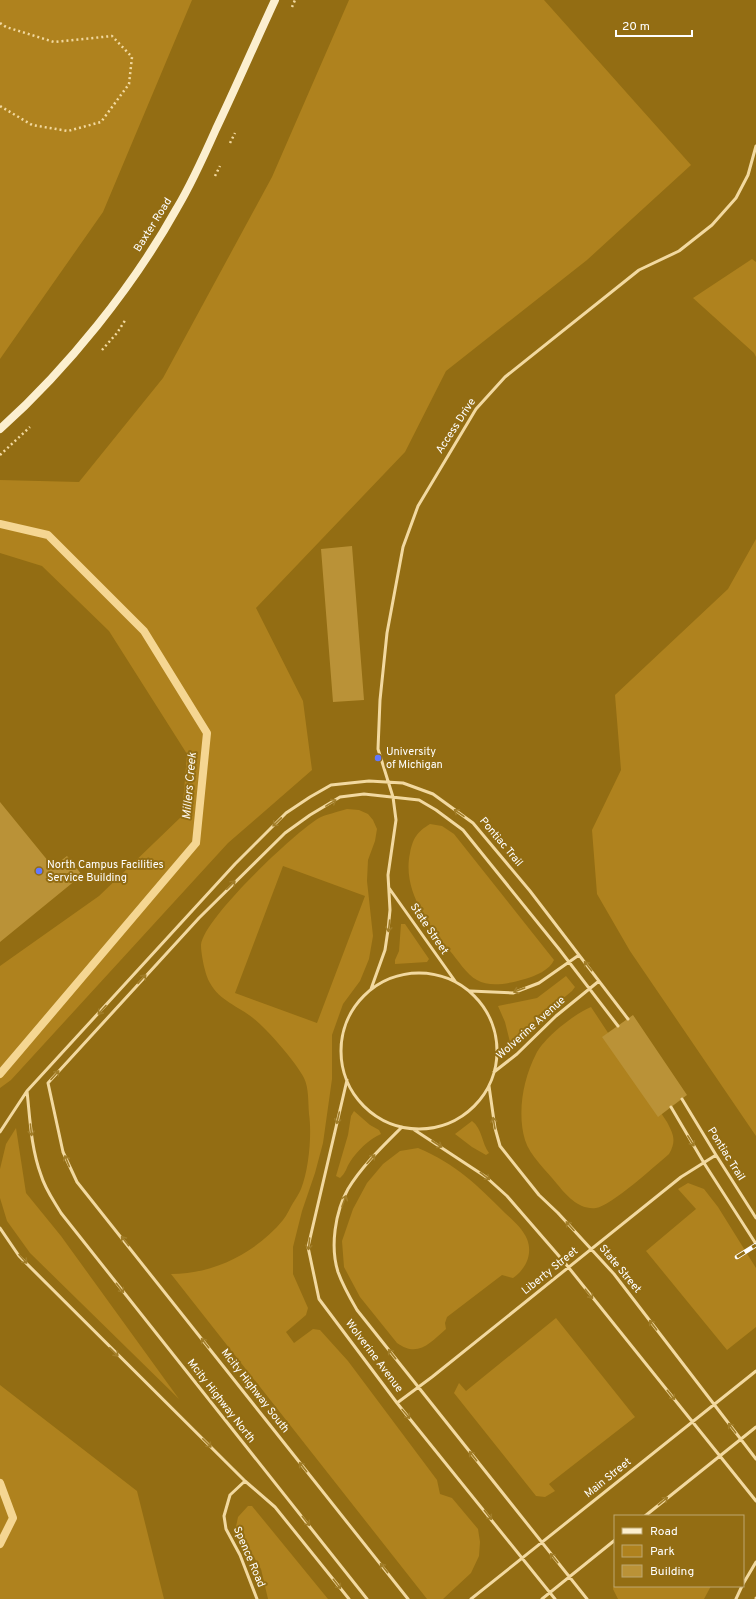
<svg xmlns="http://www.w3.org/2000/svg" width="756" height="1599" font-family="Overpass,sans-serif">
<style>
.green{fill:#af821e;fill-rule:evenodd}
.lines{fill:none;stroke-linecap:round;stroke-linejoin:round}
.stream{stroke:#f5d692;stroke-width:8}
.building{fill:#ba9237}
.path{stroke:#f2d9a0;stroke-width:2.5;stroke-dasharray:2 3;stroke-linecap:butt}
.lane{stroke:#f2d9a0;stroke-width:3}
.secondary{stroke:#fcefcf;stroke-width:8}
.rail-casing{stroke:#fff;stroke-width:4.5}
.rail{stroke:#936d13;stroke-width:3;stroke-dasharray:9;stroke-linecap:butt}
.oneway{stroke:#a17d28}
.poi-dot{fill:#6178ff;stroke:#936d13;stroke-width:1.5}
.labels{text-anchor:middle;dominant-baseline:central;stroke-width:4;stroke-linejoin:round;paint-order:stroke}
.street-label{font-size:11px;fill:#fff;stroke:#936d13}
.poi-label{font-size:11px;fill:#fff;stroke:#936d13;text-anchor:start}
.water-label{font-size:12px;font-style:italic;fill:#fef9ef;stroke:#936d13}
</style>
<rect width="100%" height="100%" fill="#936d13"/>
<path class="green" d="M0 0H192L103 212 0 359Z
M349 0H544L691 165 587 260 446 371 405 452 256 608 303 701 312 770 228 843 11 1080 0 1088V966L99 896 182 816 187 754 109 631 42 566 0 553V480L79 482 163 378 272 177Z
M752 259 756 262V357L754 353 693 298Z
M756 539V1136L630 951 597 894 592 830 621 770 615 695 728 589Z
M347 809 359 810 368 814 373 820 377 829 375 841 368 860 367 881 373 936 369 959 360 981 343 1004 332 1035V1079L323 1143 315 1173 302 1211 293 1247V1274L308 1308 306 1315 286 1332 294 1343 313 1329 320 1330 348 1361 437 1480 440 1494 452 1498 478 1529 480 1542 479 1556 471 1573 443 1599H427L171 1274C213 1274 256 1253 283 1220 287 1215 290 1208 293 1203 296 1198 299 1194 301 1189 309 1169 312 1134 309 1114 308 1103 309 1088 304 1078 296 1062 267 1029 253 1018 238 1006 220 1001 210 983 205 975 201 954 201 945 203 919 294 833 319 818 327 814 338 812 347 809ZM283 866 365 896 317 1023 235 993Z
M430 824 442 826 454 834 554 960C550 970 535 976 525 979 511 983 490 988 477 980 467 975 457 959 450 951 428 924 402 890 410 853 413 838 417 832 430 824Z
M401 924H405L429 959 427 962 395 964V960L399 951Z
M566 976 575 987 572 991 510 1042 505 1022 498 1006 537 998Z
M591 1007 667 1122C673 1134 677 1140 669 1154 656 1165 611 1206 596 1208 579 1210 567 1196 557 1184 546 1170 530 1156 525 1140 517 1113 523 1079 536 1054 544 1038 574 1014 591 1007Z
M354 1111 370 1125 379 1130 381 1134C369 1139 357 1151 350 1162 346 1168 346 1173 340 1178L336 1176 348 1135 351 1116Z
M472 1121C482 1128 482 1144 489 1153L486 1155 472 1147 455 1134Z
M16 1128 26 1193 61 1236 179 1399 30 1253 7 1221 0 1198V1169L6 1144Z
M418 1148C456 1164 477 1185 505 1213 513 1220 523 1229 527 1239 533 1254 526 1269 513 1278L502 1275 447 1317 445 1323 446 1329C430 1343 418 1358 397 1343L360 1297 344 1267 342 1241 353 1209 367 1183 383 1164 400 1151Z
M688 1183 704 1189 718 1207 756 1268V1327L727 1350 646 1251 696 1209 678 1189Z
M556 1318 635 1417 549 1484 555 1491 545 1497 536 1496 454 1393 459 1383 466 1391Z
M0 1385 137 1491 164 1599H0Z
M248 1506H252L328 1599H268L261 1569 236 1527 238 1517Z
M615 1580V1586H711L704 1599H618L613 1589Z"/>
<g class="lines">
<path class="stream" d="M0 524 48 535 144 631 207 733 196 843 0 1074
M0 1483 13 1518 0 1544"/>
</g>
<path class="building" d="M352 546 364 700 333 702 321 549Z
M0 802 53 867 67 856 82 875 0 942Z
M633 1015 687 1095 658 1117 602 1037Z"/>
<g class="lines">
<path class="path" d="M292 7 295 0
M0 23 6 27 54 42 112 36 132 57 129 84 101 122 68 131 32 125 0 106
M230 143 235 133
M215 176 220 166
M102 350 117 333 126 319
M0 455 30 427"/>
<path class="lane" d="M389 888 455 981
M341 1051a78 78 0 1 1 156 0a78 78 0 1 1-156 0Z
M371 989 385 950 388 930 390 910 388 875 396 820 393 797 378 749 380 700 387 633 403 547 418 506 476 409 505 377 639 270 679 251 712 225 736 198 748 175 756 146
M470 991 513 993 539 983 579 955
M494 1072 517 1054 556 1016 599 981
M347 1080 308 1247 319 1299 397 1403 555 1599
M489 1086 495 1128 500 1146 539 1195 558 1213 614 1274 756 1459
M27 1091C30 1119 31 1148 41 1175 45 1189 54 1201 61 1213L367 1599
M682 1099 716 1155 756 1218
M671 1107 704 1163 756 1244
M402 1127C383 1146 362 1166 348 1189 335 1212 330 1247 338 1272 343 1286 350 1298 357 1310L587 1599
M413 1129 486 1177 507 1196 565 1263 756 1501
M0 1132 27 1091 235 864 286 813 310 797 331 785 369 781 403 783 433 794 473 823 530 891 628 1019
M0 1228 19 1256 245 1481 275 1507 349 1599
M397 1403 432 1377 681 1177 716 1155
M245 1481 230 1495 224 1516 226 1529 240 1555 257 1599
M645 1516 756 1427
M743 1584 756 1562
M408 1599 77 1182 63 1152 48 1083 199 918 285 833 310 815 340 797 364 794 419 800 436 810 463 830 559 949 618 1026
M471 1599 756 1371
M542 1599 615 1540
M736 1599 742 1586
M756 1599V1598"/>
<path class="secondary" d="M0 429C67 369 133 287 177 208 192 183 204 156 216 129 236 87 255 43 275 0"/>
<g class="rail-casing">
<path id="rail" d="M737 1257 756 1245"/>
</g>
<use href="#rail" class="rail"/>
</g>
<defs><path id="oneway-shaft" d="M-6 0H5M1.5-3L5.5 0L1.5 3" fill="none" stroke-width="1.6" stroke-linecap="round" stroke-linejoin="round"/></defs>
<g class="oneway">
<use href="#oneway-shaft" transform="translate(331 803) rotate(-31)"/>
<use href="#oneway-shaft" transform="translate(459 813) rotate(-145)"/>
<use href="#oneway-shaft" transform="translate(277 822) rotate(136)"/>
<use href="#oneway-shaft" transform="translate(231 885) rotate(-45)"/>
<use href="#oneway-shaft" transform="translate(389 926) rotate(97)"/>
<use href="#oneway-shaft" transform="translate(588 966) rotate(-128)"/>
<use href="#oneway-shaft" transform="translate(142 979) rotate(-48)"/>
<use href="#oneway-shaft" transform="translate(519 990) rotate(160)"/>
<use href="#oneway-shaft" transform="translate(102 1010) rotate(132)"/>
<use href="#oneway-shaft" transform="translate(55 1075) rotate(-48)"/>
<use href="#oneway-shaft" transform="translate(338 1118) rotate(103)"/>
<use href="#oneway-shaft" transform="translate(494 1123) rotate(-100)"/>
<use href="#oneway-shaft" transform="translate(31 1130) rotate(84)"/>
<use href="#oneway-shaft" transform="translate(691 1141) rotate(58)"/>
<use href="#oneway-shaft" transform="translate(437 1144) rotate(33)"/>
<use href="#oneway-shaft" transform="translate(371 1159) rotate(-48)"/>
<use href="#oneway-shaft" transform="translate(67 1161) rotate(-112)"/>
<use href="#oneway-shaft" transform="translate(485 1176) rotate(38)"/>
<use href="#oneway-shaft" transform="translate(344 1201) rotate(-70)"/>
<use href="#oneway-shaft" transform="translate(570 1226) rotate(-132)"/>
<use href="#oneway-shaft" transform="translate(125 1241) rotate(-128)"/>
<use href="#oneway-shaft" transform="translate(309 1244) rotate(96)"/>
<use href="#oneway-shaft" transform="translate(23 1259) rotate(48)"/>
<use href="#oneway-shaft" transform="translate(120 1288) rotate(52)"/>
<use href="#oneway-shaft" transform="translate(589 1294) rotate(51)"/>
<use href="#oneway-shaft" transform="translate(653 1325) rotate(-127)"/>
<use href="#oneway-shaft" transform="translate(205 1343) rotate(-128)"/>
<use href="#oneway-shaft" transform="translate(114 1352) rotate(45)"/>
<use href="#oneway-shaft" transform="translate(392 1354) rotate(-128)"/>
<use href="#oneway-shaft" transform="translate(671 1395) rotate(51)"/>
<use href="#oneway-shaft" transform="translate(406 1414) rotate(50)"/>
<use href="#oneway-shaft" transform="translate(732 1428) rotate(-127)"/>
<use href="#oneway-shaft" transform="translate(207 1443) rotate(45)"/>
<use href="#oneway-shaft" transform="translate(473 1456) rotate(-128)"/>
<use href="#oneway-shaft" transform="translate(303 1467) rotate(-128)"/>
<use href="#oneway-shaft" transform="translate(663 1501) rotate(-39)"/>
<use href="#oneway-shaft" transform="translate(488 1515) rotate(52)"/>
<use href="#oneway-shaft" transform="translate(306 1521) rotate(52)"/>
<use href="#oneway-shaft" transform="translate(554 1558) rotate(-129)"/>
<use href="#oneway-shaft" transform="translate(384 1568) rotate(-128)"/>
<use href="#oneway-shaft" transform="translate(337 1584) rotate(52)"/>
</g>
<g class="poi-dot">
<circle cx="378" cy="758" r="4"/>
<circle cx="39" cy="871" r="4"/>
</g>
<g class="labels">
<g class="street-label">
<text transform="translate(153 225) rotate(-58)">Baxter Road</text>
<text transform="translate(456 426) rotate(-57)">Access Drive</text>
<text transform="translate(501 842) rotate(50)">Pontiac Trail</text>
<text transform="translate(429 929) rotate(56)">State Street</text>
<text transform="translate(531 1028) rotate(-42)">Wolverine Avenue</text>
<text transform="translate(726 1154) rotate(58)">Pontiac Trail</text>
<text transform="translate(620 1269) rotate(50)">State Street</text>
<text transform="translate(550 1271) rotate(-39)">Liberty Street</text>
<text transform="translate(374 1356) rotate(53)">Wolverine Avenue</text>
<text transform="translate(255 1391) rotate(52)">Mcity Highway South</text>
<text transform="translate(221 1401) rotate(52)">Mcity Highway North</text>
<text transform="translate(608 1478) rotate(-39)">Main Street</text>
<text transform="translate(249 1557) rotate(67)">Spence Road</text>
</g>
<g class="poi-label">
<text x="386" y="752">University<tspan x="386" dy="13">of Michigan</tspan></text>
<text x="47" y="865">North Campus Facilities<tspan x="47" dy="13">Service Building</tspan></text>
</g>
<g class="water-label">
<text transform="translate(190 786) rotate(-85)">Millers Creek</text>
</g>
</g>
<rect x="614" y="1515" width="130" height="72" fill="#936d13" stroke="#bea771"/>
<rect x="622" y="1528" width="20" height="6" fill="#fcefcf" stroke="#bea771"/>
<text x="650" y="1535" font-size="12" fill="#ffffff">Road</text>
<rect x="622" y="1545" width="20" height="12" fill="#af821e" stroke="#bea771"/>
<text x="650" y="1555" font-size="12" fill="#ffffff">Park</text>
<rect x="622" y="1565" width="20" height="12" fill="#ba9237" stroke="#bea771"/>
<text x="650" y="1575" font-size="12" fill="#ffffff">Building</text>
<path d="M616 30v6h76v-6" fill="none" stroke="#ffffff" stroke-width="2"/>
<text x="622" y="30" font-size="12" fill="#ffffff" stroke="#936d13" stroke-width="3" paint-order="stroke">20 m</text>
</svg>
